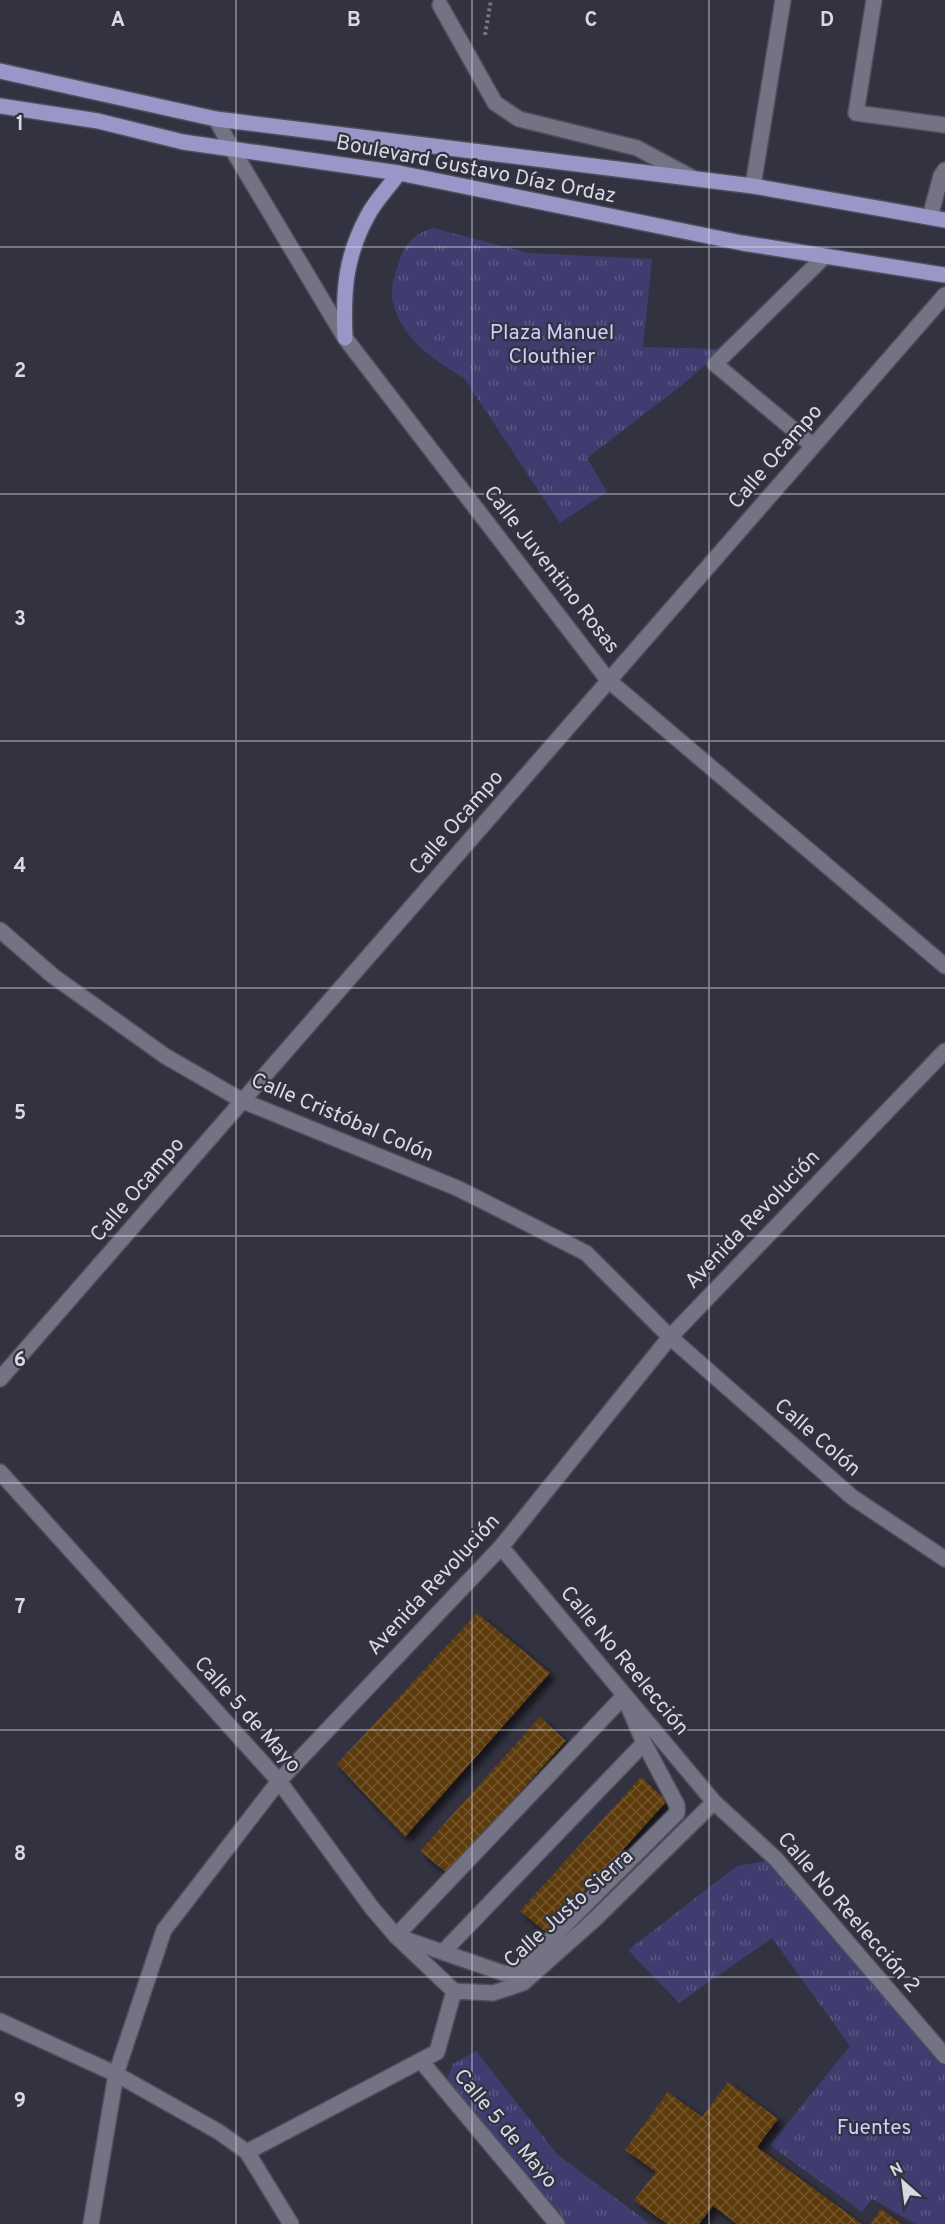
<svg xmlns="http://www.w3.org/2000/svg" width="945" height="2224" font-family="Overpass,sans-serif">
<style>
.park{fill:url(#park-tufts)}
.building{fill:url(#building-cross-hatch);filter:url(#shadow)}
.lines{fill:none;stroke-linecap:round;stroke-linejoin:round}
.service-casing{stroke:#4f4f5c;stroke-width:18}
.pedestrian-casing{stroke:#4f4f5c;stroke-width:18}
.minor-casing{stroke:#4f4f5c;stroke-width:18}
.tertiary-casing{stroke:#4f4f5c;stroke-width:18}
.primary-casing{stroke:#4f4f5c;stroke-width:18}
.path{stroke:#767683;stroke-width:4;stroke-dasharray:3 3;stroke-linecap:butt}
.service{stroke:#737384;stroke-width:15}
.pedestrian{stroke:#737384;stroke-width:15}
.minor{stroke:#737384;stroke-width:15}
.tertiary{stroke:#737384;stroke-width:15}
.primary{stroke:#9897c8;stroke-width:15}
.grid{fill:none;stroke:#d9d9e3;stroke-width:1.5;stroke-opacity:0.55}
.labels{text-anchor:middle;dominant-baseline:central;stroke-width:4.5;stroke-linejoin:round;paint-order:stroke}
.street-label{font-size:21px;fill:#d9d9e3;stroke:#323241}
.park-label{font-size:21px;fill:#cecdfb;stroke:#323241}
.grid-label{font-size:20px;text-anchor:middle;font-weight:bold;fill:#d9d9e3;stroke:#323241;stroke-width:4.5;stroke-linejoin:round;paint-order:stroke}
</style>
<defs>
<pattern id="park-tufts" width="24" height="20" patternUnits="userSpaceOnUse" patternTransform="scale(1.5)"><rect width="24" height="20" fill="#413c70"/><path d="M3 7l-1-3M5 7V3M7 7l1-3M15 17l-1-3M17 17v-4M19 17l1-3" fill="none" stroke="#5c5884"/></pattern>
<pattern id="building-cross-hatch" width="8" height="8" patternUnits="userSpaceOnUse" patternTransform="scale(1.5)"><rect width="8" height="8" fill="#5d3b0b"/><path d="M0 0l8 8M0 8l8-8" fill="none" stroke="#74572e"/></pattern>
<filter id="shadow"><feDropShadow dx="5.5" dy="5.5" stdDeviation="3" flood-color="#0009"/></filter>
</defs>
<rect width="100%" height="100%" fill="#323241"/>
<path class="park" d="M433 228 529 253 652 259 643 347 723 349 681 386 587 458 607 492 560 523 464 378C435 361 401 338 393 303 389 290 395 274 399 262 404 244 415 233 433 228Z
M776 1859 945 2049V2224H916L872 2199 862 2212 770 2145 850 2046 772 1938 679 2003 628 1950 737 1866Z
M476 2051 557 2154 650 2224H562L446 2081 453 2064Z"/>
<path class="building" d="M477 1613 550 1673 405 1837 337 1764Z
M540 1717 566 1741 447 1873 420 1851Z
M641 1777 667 1801 547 1933 520 1911Z
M728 2082 778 2119 757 2147 862 2224H737L713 2206 699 2224H667L634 2200 656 2172 625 2150 668 2092 702 2117Z
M881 2209 902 2224H870Z"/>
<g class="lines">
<g class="service-casing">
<path id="service" d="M874 0 856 113 945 125
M440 5 495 103 519 119 637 148 691 177
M930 217 941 176 945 170
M624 1696 644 1743 677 1805V1813L523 1967 512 1974 503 1973 396 1936Z
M443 1952 644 1743"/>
</g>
<g class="pedestrian-casing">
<path id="pedestrian" d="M670 1337 852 1497 945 1559
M714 1802 776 1859 945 2056
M421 2061 557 2224"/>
</g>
<g class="minor-casing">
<path id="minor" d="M753 186 783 0
M813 446 715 364 825 256
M0 930 53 976 165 1056 243 1101 457 1188 586 1253 670 1337
M0 1379 945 295
M0 1472 279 1781 372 1908 396 1936 454 1991
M454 1991 493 1993 523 1983 594 1920 714 1802 501 1547
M116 2074 219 2132 247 2152 291 2224
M247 2152 437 2052 454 1991"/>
</g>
<g class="tertiary-casing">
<path id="tertiary" d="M216 119 232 149 345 338 608 680 945 966
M0 2021 116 2074
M91 2224 116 2074 164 1930 279 1781 501 1547 670 1337 945 1051"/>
</g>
<g class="primary-casing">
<path id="primary" d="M0 71 216 119 753 186 945 220
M0 106 98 121 183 142 399 173 742 243 945 275
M345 338C343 291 345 257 368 215 376 200 389 187 399 173"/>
</g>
<path class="path" d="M485 35 491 0"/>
<use href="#service" class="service"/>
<use href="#pedestrian" class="pedestrian"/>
<use href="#minor" class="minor"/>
<use href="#tertiary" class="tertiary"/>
<use href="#primary" class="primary"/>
</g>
<path class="grid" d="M236 0V2224M472 0V2224M709 0V2224M0 247H945M0 494H945M0 741H945M0 988H945M0 1236H945M0 1483H945M0 1730H945M0 1977H945"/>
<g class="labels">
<g class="street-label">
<text transform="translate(476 170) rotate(11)">Boulevard Gustavo Díaz Ordaz</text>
<text transform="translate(776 457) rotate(-49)">Calle Ocampo</text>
<text transform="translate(551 570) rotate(52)">Calle Juventino Rosas</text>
<text transform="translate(457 823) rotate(-49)">Calle Ocampo</text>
<text transform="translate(342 1118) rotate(23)">Calle Cristóbal Colón</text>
<text transform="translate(138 1190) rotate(-49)">Calle Ocampo</text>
<text transform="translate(753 1220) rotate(-46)">Avenida Revolución</text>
<text transform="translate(817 1438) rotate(41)">Calle Colón</text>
<text transform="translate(434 1585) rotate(-47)">Avenida Revolución</text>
<text transform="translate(624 1661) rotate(50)">Calle No Reelección</text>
<text transform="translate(247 1715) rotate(48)">Calle 5 de Mayo</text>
<text transform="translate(569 1909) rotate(-42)">Calle Justo Sierra</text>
<text transform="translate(848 1913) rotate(49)">Calle No Reelección 2</text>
<text transform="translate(505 2129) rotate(50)">Calle 5 de Mayo</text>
</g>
<g class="park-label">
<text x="552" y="333">Plaza Manuel<tspan x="552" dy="24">Clouthier</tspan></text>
<text x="874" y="2128">Fuentes</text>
</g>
</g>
<g class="grid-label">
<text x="118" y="26">A</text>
<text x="354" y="26">B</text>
<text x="591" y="26">C</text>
<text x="827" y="26">D</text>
<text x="20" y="130">1</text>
<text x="20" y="377">2</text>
<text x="20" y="625">3</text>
<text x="20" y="872">4</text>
<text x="20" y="1119">5</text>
<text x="20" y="1366">6</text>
<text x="20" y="1613">7</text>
<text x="20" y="1860">8</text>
<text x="20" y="2107">9</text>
</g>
<g transform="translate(903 2182) rotate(332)" stroke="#323241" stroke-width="4.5" paint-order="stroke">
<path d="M0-4.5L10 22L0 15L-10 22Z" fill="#d9d9e3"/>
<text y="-9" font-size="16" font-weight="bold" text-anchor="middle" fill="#d9d9e3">N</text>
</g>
</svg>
